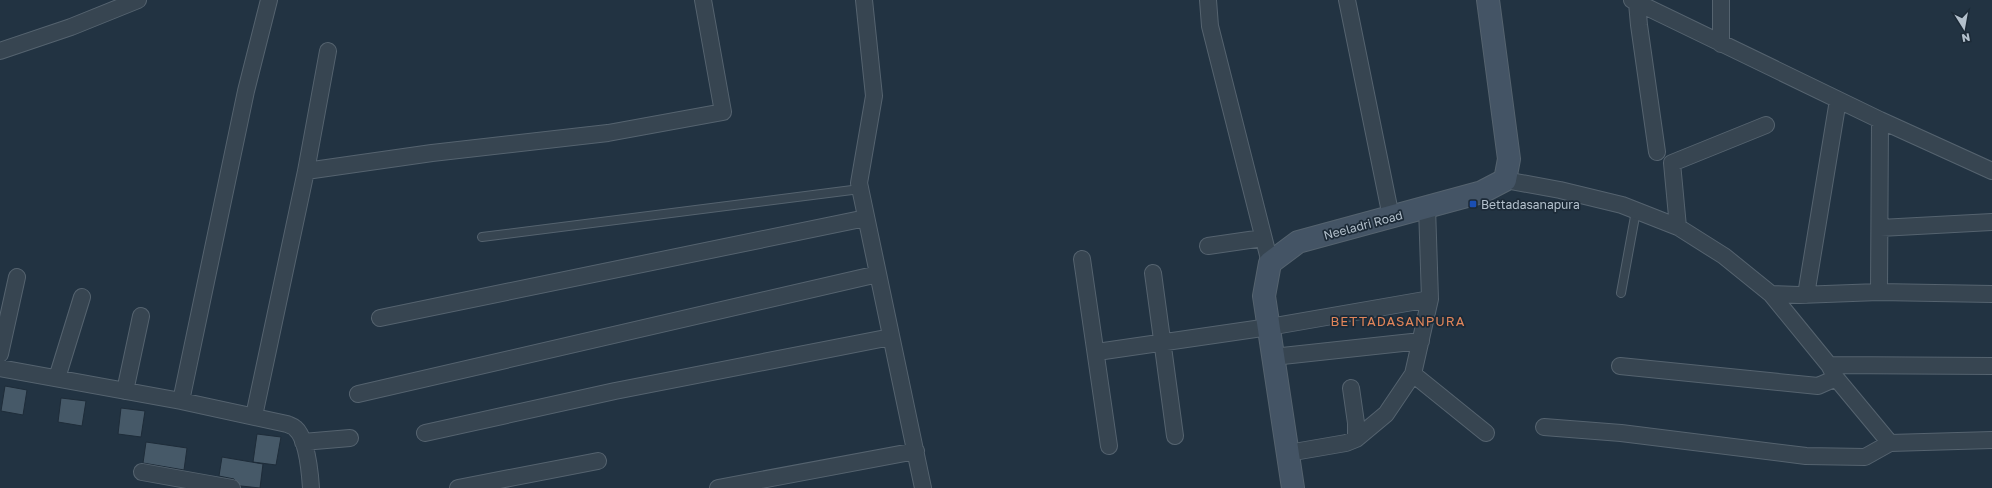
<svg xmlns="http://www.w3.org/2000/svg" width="1992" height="488" font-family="'Golos Text',sans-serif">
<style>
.building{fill:#465968;stroke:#1e2c39}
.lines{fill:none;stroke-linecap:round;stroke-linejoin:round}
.service-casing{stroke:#55636f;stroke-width:10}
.minor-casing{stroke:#55636f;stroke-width:18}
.secondary-casing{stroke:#55636f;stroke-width:24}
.service{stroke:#374551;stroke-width:8}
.minor{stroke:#374551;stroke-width:16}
.secondary{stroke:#445465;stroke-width:22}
.transit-dot{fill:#1a4fb4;stroke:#1c2a37;stroke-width:1.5}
.labels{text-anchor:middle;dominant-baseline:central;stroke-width:3.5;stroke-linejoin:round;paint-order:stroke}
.poi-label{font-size:12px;fill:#b3c0cc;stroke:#1c2a37;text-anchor:start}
.street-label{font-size:12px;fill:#b3c0cc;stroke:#1c2a37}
.neighbourhood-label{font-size:13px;letter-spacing:1px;fill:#e0855a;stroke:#1c2a37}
</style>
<rect width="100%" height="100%" fill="#223342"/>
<path class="building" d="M5 386 27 390 23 415 1 411Z
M61 398 86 401 82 426 58 422Z
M121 408 145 411 141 437 118 434Z
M257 434 281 437 276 465 253 462Z
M146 442 187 448 184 470 143 463Z
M222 457 263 464 260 488 241 486 234 479 219 476Z"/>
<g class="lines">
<g class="service-casing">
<path id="service" d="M482 237 860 189
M1621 293 1636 211"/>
</g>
<g class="minor-casing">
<path id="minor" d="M864 0 874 96 859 183 923 488
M1208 0 1210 26 1270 263
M1347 0 1391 217
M1632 0 1880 120 1992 171
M1721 0V44
M1637 3 1639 25 1657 152
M0 51 71 27 138 0
M306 171 432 153 608 133 723 112 703 0
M1505 180 1560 190 1622 205 1678 227 1724 256 1771 294 1829 365 1836 378 1890 443
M1678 227 1672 163 1766 125
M1880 228 1992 222
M1208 246 1263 238
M1082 259 1109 446
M1153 273 1175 436
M1879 292 1880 120
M1771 294 1799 295 1879 292 1992 294
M1806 295 1838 100
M380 318 866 218
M1097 352 1269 327 1430 299 1427 207
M0 354 17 277
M1273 357 1421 341
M1829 365 1992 366
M1620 366 1818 386 1836 378
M0 368 181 401 287 424C289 425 293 426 295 428 307 438 310 473 311 488
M1413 374 1486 433
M57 378 82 297
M1351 388 1356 423V439
M125 391 141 316
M358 394 878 274
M181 401 246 91 269 0
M254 416 306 171 328 51
M1544 427 1621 433 1806 456 1865 457 1890 443 1992 440
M425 433 615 391 891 337
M303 442 350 438
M1288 453 1346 443 1356 439 1386 414 1413 374 1430 299
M142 472 232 488
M458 488 598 461
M718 488 916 451"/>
</g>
<g class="secondary-casing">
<path id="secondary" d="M1293 488 1264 296 1270 263 1298 242 1482 192 1505 180 1509 159 1488 0"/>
</g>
<use href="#service" class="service"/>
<use href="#minor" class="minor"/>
<use href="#secondary" class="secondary"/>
</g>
<rect class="transit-dot" x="1469" y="200" width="8" height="8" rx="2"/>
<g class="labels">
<g class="poi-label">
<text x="1481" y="204">Bettadasanapura</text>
</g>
<g class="street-label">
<text transform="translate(1363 225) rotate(-15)">Neeladri Road</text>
</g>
<g class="neighbourhood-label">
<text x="1398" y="321">BETTADASANPURA</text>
</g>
</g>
<g transform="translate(1964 28) rotate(169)" stroke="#1c2a37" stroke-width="3" paint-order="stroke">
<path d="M0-3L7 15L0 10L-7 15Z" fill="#b3c0cc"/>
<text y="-6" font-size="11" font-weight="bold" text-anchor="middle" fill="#b3c0cc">N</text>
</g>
</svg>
